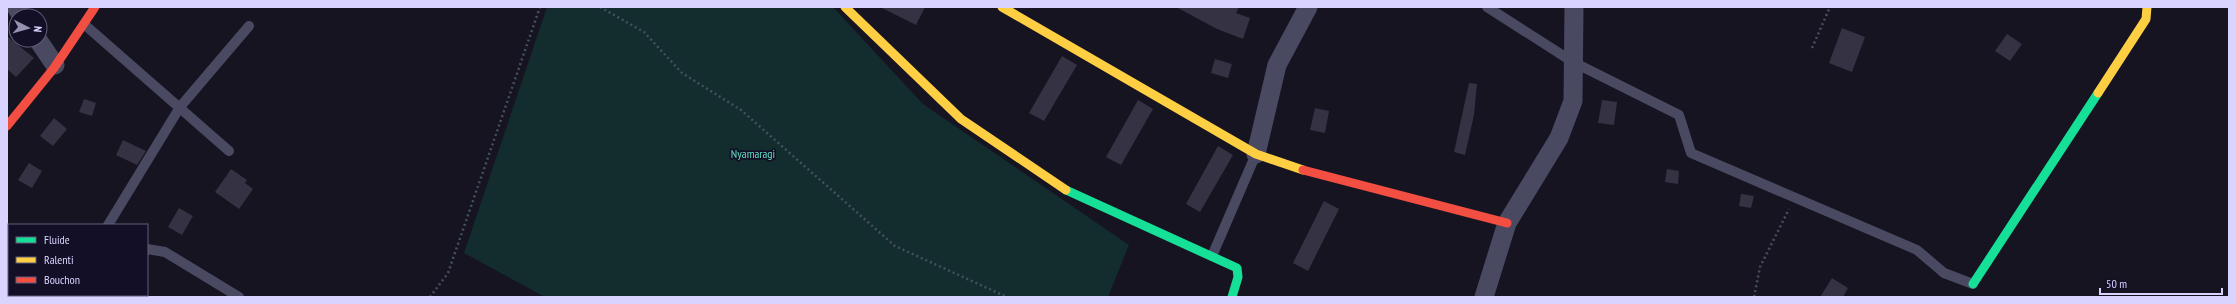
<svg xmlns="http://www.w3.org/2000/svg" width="2236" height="304" font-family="'PT Sans Narrow',sans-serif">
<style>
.green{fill:#132c2d}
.building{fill:#343243}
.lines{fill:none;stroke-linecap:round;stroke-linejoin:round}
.path{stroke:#44505f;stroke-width:2.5;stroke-dasharray:2 3;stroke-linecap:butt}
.lane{stroke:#4a4962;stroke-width:10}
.street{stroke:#4a4962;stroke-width:19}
.fast{stroke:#16e098;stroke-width:9}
.slow{stroke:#ffcf43;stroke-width:9}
.jam{stroke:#f24e42;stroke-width:9}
.labels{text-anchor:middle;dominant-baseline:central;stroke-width:3.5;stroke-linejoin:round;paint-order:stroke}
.park-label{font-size:12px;fill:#5fe0c0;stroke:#130f26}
</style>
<rect width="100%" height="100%" fill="#161421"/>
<path class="green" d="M547 7H833L923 104 1129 245 1108 297H545L464 253Z"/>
<path class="building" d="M880 7H925L916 25Z
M1176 7H1239L1236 13 1250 18 1243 39 1217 29Z
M1842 28 1865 37 1852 72 1829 63Z
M2007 34 2022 44 2010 61 1995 51Z
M7 36 34 58 16 77 7 69Z
M1062 56 1077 65 1044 121 1029 113Z
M1215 59 1232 64 1228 78 1211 73Z
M1469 83 1477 84 1474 115 1465 155 1454 152Z
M84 99 96 103 92 116 79 112Z
M1138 100 1153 109 1121 165 1106 157Z
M1602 100 1617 102 1614 125 1598 123Z
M1315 108 1329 111 1325 133 1310 130Z
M54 118 67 129 53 146 40 136Z
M123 140 146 151 137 165 116 155Z
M1218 146 1233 155 1200 212 1186 204Z
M29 163 42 171 32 188 18 180Z
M231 169 247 180 245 183 253 189 239 209 215 192Z
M1667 169 1679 171 1678 184 1665 182Z
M1741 194 1754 196 1751 208 1739 206Z
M1324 201 1339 209 1308 271 1293 263Z
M179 208 193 216 182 235 168 227Z
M1832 278 1848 288 1843 297H1820Z"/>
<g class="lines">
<path class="path" d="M600 7 644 32 682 73 741 110 895 246 1007 297
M2229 7V8
M1812 48 1830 7
M430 297 448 273 540 7
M1754 297 1760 267 1789 209"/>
<path class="lane" d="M1487 7 1573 62 1679 115 1691 153 1917 250 1944 273 1973 284
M85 25 229 151
M108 225 180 107 249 26
M147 249 165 252 239 297
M1212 256 1256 154
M73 297 74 295"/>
<path class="street" d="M16 7 22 16
M38 40 55 65
M1256 154 1277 65 1308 7
M1484 297 1507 223 1559 138 1573 101 1574 7"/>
<path class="fast" d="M1066 190 1237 268 1238 277 1232 297
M1973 284 2098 93"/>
<path class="slow" d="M845 7 961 119 1066 190
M1002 7 1256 154 1303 170
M2098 93 2146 19 2147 7"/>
<path class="jam" d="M7 126 54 68 95 7
M1303 170 1507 223"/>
</g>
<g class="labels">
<g class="park-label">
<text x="753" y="153">Nyamaragi</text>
</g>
</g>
<rect width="2236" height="304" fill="none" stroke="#d9d4ff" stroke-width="16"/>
<rect x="8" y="224" width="140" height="72" fill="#130f26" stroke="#625e7d"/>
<rect x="16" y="237" width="20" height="6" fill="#16e098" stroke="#625e7d"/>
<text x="44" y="244" font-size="12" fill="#d9d4ff">Fluide</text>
<rect x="16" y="257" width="20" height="6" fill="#ffcf43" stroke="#625e7d"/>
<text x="44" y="264" font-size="12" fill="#d9d4ff">Ralenti</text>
<rect x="16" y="277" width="20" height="6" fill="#f24e42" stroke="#625e7d"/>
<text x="44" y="284" font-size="12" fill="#d9d4ff">Bouchon</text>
<g transform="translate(28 28) rotate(96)"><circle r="19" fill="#130f26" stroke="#625e7d"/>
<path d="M0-3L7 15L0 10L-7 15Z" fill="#9591b1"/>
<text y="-6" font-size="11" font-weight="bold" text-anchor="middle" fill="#d9d4ff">N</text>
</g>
<path d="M2100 288v6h122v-6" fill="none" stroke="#d9d4ff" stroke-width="2"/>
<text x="2106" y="288" font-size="12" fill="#d9d4ff" stroke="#130f26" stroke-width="3" paint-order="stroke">50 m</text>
</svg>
